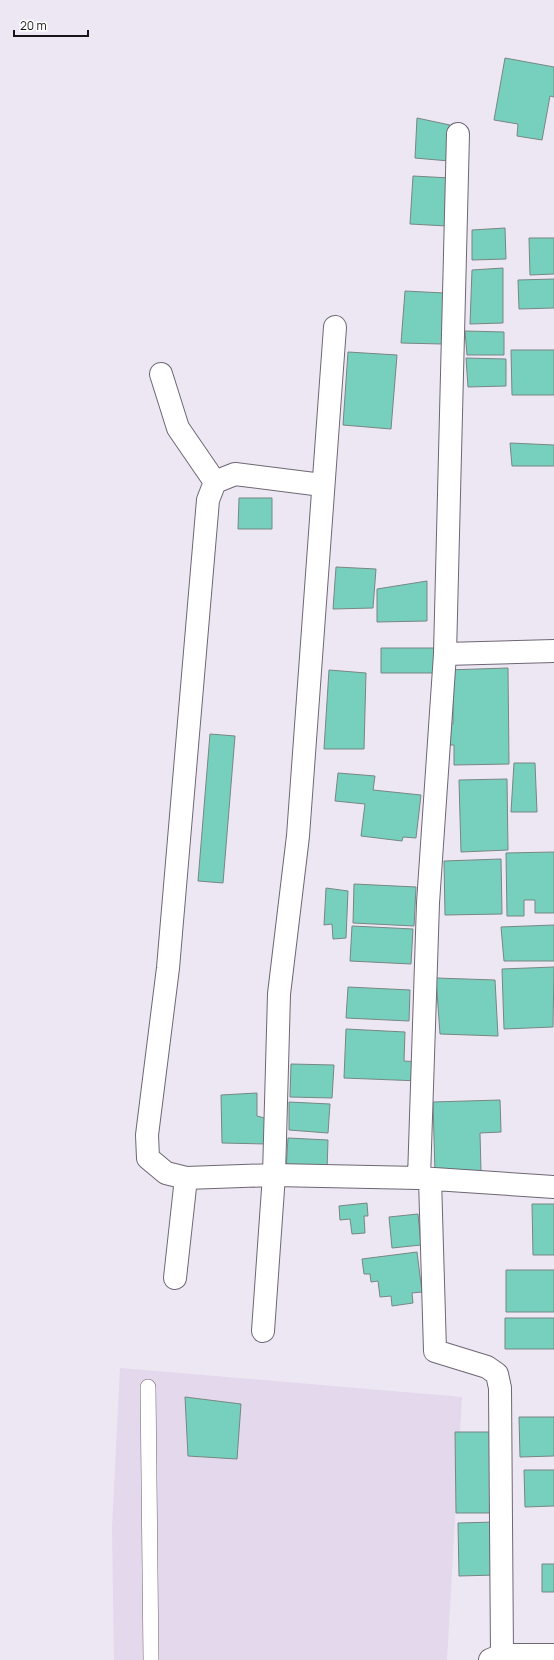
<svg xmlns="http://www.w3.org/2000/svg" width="554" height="1660" font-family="Manrope,sans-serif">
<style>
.built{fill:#e3d8ec}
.building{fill:#76d0bd;stroke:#778783}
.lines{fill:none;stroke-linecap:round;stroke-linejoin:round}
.lane-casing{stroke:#6e6773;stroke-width:16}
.street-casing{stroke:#6e6773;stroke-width:24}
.lane{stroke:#fff;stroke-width:15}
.street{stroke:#fff;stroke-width:22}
</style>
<rect width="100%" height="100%" fill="#ede6f3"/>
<path class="built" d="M120 1368 462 1397 447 1660H114L112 1528Z"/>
<path class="building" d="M505 58 554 67V97L550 96 542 140 517 136 518 124 494 120Z
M417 118 450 125 449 161 415 158Z
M413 176 450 178 447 226 410 224Z
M505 228 506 259 472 260V230Z
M529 238H554V274L530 275Z
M503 268V323L470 324 472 270Z
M554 279V308L519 309 518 280Z
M405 291 444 293 442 344 401 343Z
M465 331 504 332V355H467Z
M511 350H554V395H512Z
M348 352 397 355 391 429 343 425Z
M466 358 506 359V386L468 387Z
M510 443 554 445V466H512Z
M239 498H272V529H238Z
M336 567 376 569 373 608 333 609Z
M427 581V621L377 622V589Z
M381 648H436V673H381Z
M508 668 509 764 454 765V745H447V724H453V696L446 670Z
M329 670 366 673 364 749H324Z
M210 734 235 736 223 883 198 881Z
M514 763H535L537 812H511Z
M338 773 375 776 373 790 421 795 416 838 403 837 402 841 361 836 365 804 335 801Z
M507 779 508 850 461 852 459 780Z
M554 852V913H535V900H524V916H507L506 853Z
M501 859 502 914 445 915 444 861Z
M354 884 416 887 414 926 353 923Z
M326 888 348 891 346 938 333 939 332 924 324 925Z
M554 925V961H504L501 927Z
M352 926 413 929 411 964 350 961Z
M554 967 553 1027 504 1029 502 969Z
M436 978 495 980 498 1036 440 1034Z
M348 987 410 990 409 1021 346 1018Z
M346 1029 405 1032 404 1061 421 1062 420 1081 344 1078Z
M291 1064 334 1065 332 1098 290 1097Z
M257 1093V1116L268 1119 266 1144 222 1143 221 1095Z
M500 1100 501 1132 480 1133 481 1171 435 1173 433 1102Z
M289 1102 330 1104 328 1133 289 1130Z
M288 1138 328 1140 327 1171 286 1170Z
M367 1203 368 1216H364L365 1233 352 1234 350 1219 340 1220 339 1206Z
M532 1204H554V1255H533Z
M418 1214 421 1245 392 1248 389 1217Z
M417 1252 422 1292 412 1293 413 1303 392 1306 391 1296 380 1297 378 1281 371 1282 370 1274H364L362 1259Z
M506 1270H554V1312H506Z
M505 1318H554V1349H505Z
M185 1397 241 1404 237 1459 188 1456Z
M519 1417H554V1456L520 1457Z
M455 1432H492L493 1513H456Z
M524 1470H554V1506L525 1507Z
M495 1522 496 1575 459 1576 458 1523Z
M542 1564H554V1592H542Z"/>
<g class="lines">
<g class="lane-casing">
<path id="lane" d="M148 1387 151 1660"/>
</g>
<g class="street-casing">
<path id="street" d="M161 374 178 428 215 482
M322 485 235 474 215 482 208 500 168 968 147 1135 148 1158 166 1173 186 1178 274 1175 419 1178 554 1187
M445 654 554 651
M419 1178 428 903 445 654 458 134
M430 1179 435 1351 487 1367 497 1374 500 1388 502 1655
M175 1278 186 1178
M263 1331 274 1175 279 994 298 836 335 327
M490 1660 502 1655H554"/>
</g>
<use href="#lane" class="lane"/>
<use href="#street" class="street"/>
</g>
<path d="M14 30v6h74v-6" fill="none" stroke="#171519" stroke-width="2"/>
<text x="20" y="30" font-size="12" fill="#171519" stroke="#ffffff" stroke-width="3" paint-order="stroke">20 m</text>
</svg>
